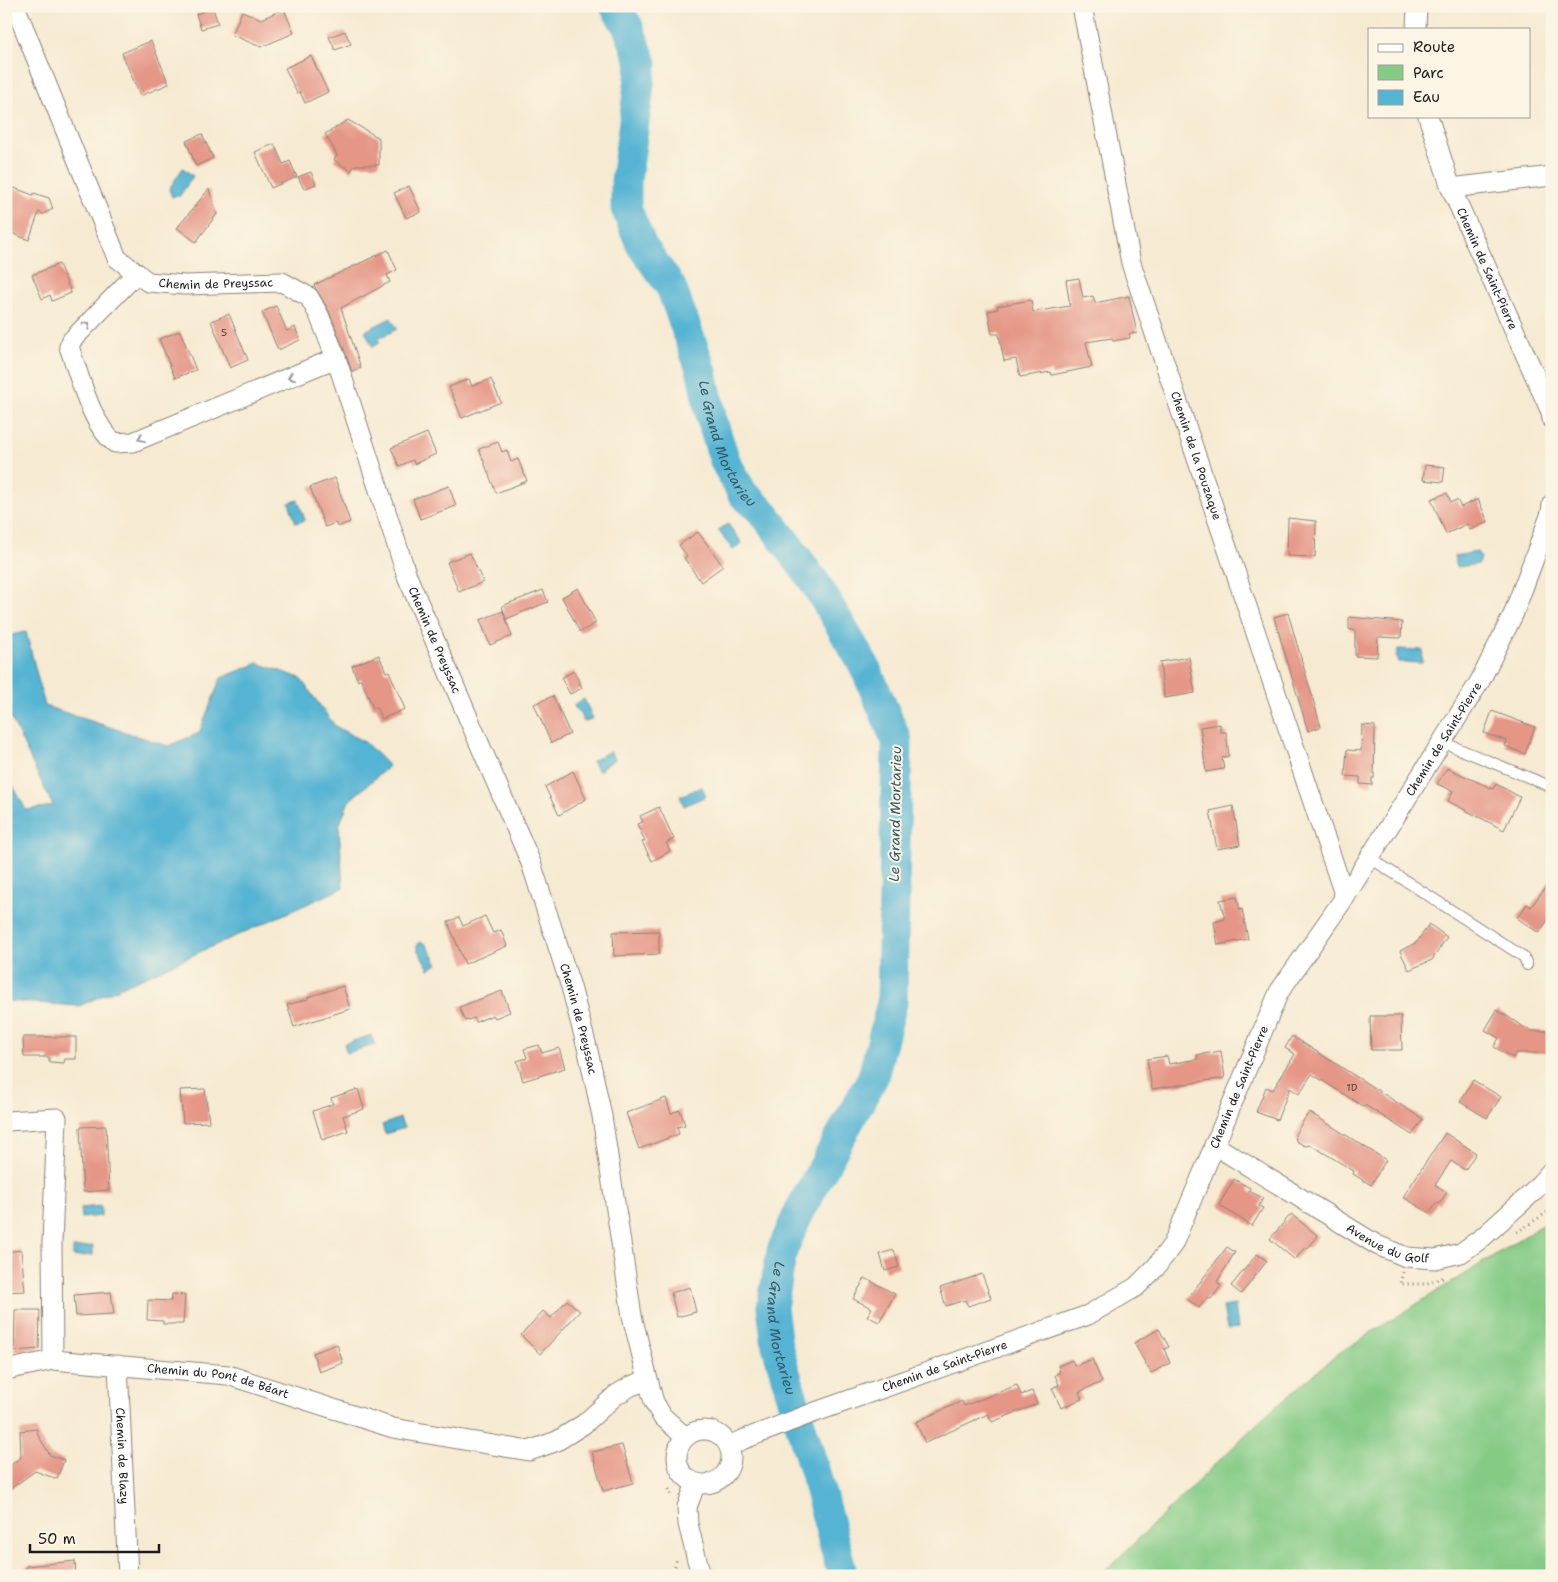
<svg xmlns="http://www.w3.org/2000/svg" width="1558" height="1582" font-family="'Shantell Sans',sans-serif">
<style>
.green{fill:#85cb86;stroke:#507451}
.water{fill:#55b4d3;stroke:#386878}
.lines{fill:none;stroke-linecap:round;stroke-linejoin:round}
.river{stroke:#55b4d3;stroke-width:31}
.building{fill:#e59686}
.service-casing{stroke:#898377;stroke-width:12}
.minor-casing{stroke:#898377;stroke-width:21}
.path{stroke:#898377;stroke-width:3;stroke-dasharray:1 4;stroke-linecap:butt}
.service{stroke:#fff;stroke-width:10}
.minor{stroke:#fff;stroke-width:19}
.oneway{stroke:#999}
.labels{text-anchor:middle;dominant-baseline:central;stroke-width:4;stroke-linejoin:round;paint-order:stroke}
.number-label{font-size:10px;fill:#4e3a36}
.street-label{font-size:12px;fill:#1c1c1c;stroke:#fcf5e5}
.water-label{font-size:14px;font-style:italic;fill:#335965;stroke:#fcf5e5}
</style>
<rect width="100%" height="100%" fill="#fcf5e5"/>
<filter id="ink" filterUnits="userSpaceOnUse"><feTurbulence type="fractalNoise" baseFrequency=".02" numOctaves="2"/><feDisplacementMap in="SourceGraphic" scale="10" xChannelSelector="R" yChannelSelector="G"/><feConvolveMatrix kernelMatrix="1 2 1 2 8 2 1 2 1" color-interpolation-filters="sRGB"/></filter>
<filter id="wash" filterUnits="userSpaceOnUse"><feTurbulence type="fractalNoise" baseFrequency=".0096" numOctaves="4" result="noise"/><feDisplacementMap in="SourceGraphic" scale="20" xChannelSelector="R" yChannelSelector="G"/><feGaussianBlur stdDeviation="1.12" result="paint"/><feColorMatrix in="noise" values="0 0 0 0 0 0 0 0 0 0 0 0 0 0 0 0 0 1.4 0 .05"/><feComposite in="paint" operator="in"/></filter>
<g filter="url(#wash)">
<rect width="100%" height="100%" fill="#f6ead2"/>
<path class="green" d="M1552 1219V1576H1100L1263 1418 1339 1353Z"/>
<path class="water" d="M183 168 193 176 179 197 177 195 172 197 169 189Z
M391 318 397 329 378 339 380 343 373 347 365 331Z
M298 500 305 520 296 523 289 503Z
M728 524 742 543 733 550 718 530Z
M1477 552 1481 558 1479 564 1457 567 1454 556Z
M26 632 45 706 168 746 199 733 221 678 258 663 300 678 335 726 366 743 389 766 349 801 339 826 343 888 79 1006 6 1001V772L26 810 53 806 6 708V636Z
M1398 649 1423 650 1422 663 1399 662 1396 656Z
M584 699 593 718 584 722 578 710 574 707 575 704Z
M610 751 615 759 602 767 601 770H597L592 761Z
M702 787 706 796 684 806 680 796Z
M421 942 426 944 438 964 429 969 417 949V945Z
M371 1035 375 1045 347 1053 344 1044Z
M400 1118 404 1128 385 1134 382 1125Z
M101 1206V1216L81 1218 80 1208Z
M93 1246V1255L73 1257V1248Z
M1235 1305 1238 1328 1227 1329 1223 1307Z"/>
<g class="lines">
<path class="river" id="s1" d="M615 6 628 27 642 63 626 181V208L642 246 671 287 702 372 712 421 725 461 743 494 763 512 814 581 864 665 897 741 892 1003 873 1077 800 1210 782 1251 772 1307 777 1346 816 1476 843 1576"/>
</g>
<g id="blocks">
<path class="building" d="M213 8 218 24 201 29 196 14Z
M284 9 294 33 261 47 232 35 242 11 261 19Z
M345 31 351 44 335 50 329 37Z
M151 41 169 84 140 96 122 53Z
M311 56 328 92 305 103 300 92 297 93 285 68Z
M348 120 379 138V165H355L351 171 334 160 337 155 325 134Z
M202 134 213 158 196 166 186 141Z
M274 144 283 164 290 161 297 177 271 188 255 152Z
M311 172 316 184 304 189 298 177Z
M6 185 33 195 34 193 49 198 53 209 43 214 39 212 29 240 6 231Z
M409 186 421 212 406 218 394 193Z
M209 189 217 214 196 242 177 228Z
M388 250 397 270 387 275 390 282 341 308 361 368 352 371 329 311 314 285Z
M59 264 71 293 52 301 50 295 42 299 32 275Z
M1079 278 1083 298 1093 296 1095 303 1129 296 1137 333 1129 334 1130 338 1113 341 1112 338 1086 342 1092 367 1052 375 1051 372 1020 377 1016 359 1004 361 999 334H992L988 311 998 309 997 306 1031 300 1033 312 1070 306 1066 280Z
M276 306 287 331 295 327 300 340 278 350 262 312Z
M229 314 248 360 230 368 211 321Z
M180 331 196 370 175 378 159 339Z
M469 379 472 386 491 379 501 402 462 418 449 387Z
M427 433 436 454 414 464 413 460 399 466 391 448Z
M498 442 502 452 507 450 511 462 518 459 527 481 496 493 479 449Z
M1425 465 1445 467 1443 482 1423 480Z
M335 478 350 522 337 527 336 523 325 527 310 487Z
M449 486 456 506 420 519 413 499Z
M1447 493 1451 502 1457 500 1461 507 1478 499 1488 522 1470 530 1467 524 1446 534 1431 499Z
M1288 518 1316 521 1315 557 1287 556Z
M698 532 723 566 701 582 684 558 687 556 679 545Z
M470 553 483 582 459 592 447 562Z
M578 588 596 623 580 632 562 597Z
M543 590 548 602 506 619 502 606Z
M503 611 512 636 490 645 480 620Z
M1288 613 1321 727 1308 731 1274 617Z
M1349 617 1402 622 1401 638 1378 637 1377 657 1355 656V631L1349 629Z
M379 655 386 672 389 671 405 709 382 719 376 707 373 708 361 679 358 681 352 666Z
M1189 657 1195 693 1164 698 1160 662Z
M574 671 582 688 570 694 561 678Z
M553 696 570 734 551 743 534 704Z
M1492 711 1535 727 1525 754 1505 746 1507 741 1484 733Z
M1220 724V732H1226L1229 756 1222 758 1224 769 1206 772 1200 727Z
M1362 725 1375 726 1374 778H1372V785L1360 784V777L1345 776 1347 750 1361 751Z
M1447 768 1493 789 1496 784 1520 797 1504 830 1448 801 1453 791 1437 784Z
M573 771 586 799 559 815 545 787Z
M1233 806 1240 845 1217 849 1210 811Z
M659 807 674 839 666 843 670 851 652 861 642 842 645 841 637 824 643 822 640 816Z
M1552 878V914L1539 933 1517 918 1527 904 1531 907Z
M1237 897 1240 910 1242 909 1248 939 1218 945 1214 922 1225 919 1220 900Z
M485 916 493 933 501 930 507 946 465 964 448 922 459 917 463 926Z
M1429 924 1447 937 1432 960 1409 970 1400 951 1417 942Z
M659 931V954L614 956 613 932Z
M343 986 350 1009 294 1027 287 1005 308 999V997Z
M502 991 510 1012 495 1018 493 1015 476 1022 474 1018 465 1021 459 1007Z
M1497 1010 1530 1031H1551V1053H1516L1513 1058 1494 1047 1499 1038 1485 1030Z
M1370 1016H1401L1402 1050H1371Z
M1292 1036 1423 1119 1412 1135 1365 1105 1364 1107 1312 1074 1299 1094 1290 1088 1277 1120 1256 1112 1266 1087 1273 1090 1295 1054 1285 1048Z
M23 1037H76V1059H65L64 1063 49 1062V1057H24Z
M539 1045 542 1053 559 1048 565 1068 523 1081 517 1061 527 1058 524 1049Z
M1221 1051 1225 1078 1152 1089 1147 1059 1167 1056 1169 1064 1198 1059 1197 1055Z
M1473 1080 1501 1097 1487 1118 1460 1102Z
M205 1089 209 1122 183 1123 180 1090Z
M358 1089 364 1109 343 1116 348 1131 322 1140 313 1111 333 1104 331 1098Z
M666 1098 671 1113 680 1110 685 1125 677 1127 679 1134 639 1149 626 1113Z
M1309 1112 1386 1160 1371 1185 1353 1174 1354 1171 1311 1145 1305 1146 1296 1141 1295 1134Z
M106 1126 109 1190 83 1192 80 1127Z
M1445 1133 1476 1153 1465 1170 1451 1161 1435 1185 1447 1192 1439 1204 1437 1202 1430 1213 1403 1197Z
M1234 1179 1250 1188 1249 1191 1263 1198 1259 1206 1263 1208 1252 1226 1219 1205Z
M1291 1214 1318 1236 1307 1249 1305 1247 1295 1260 1270 1239Z
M1227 1247 1235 1252 1217 1282 1221 1286 1211 1299 1208 1297 1199 1308 1187 1299Z
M21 1250 25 1291 6 1292V1252Z
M894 1250 899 1267 885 1271 880 1254Z
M1257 1254 1267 1261 1241 1294 1231 1286Z
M982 1274 991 1298 968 1306 965 1300 946 1306 940 1288Z
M865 1278 895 1294 879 1322 867 1316 872 1308 853 1299Z
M690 1287 696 1312 677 1317 671 1293Z
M111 1292 114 1314 76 1316 74 1295Z
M172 1294 185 1295 183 1324H163V1321L147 1320 148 1300 171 1301Z
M567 1300 580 1311 540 1354 521 1335 543 1311 551 1318Z
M15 1310H40L39 1349 14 1351Z
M1159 1329 1169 1347 1164 1349 1170 1363 1151 1373 1134 1343Z
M337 1344 343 1363 319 1372 313 1353Z
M1092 1359 1102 1382 1079 1392 1082 1399 1061 1408 1052 1388 1059 1385 1055 1375 1060 1372 1058 1366 1072 1360 1075 1366Z
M1017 1385 1021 1395 1032 1391 1037 1404 992 1422 988 1414 925 1443 916 1422 962 1401 964 1406Z
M37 1429 38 1435 50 1455 64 1460 57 1479 35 1471 6 1492V1469L21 1457 20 1431Z
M622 1445 633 1483 603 1491 592 1452Z
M75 1561 76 1576H26V1566Z"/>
</g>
</g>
<g filter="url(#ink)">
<use href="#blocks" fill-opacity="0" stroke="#898377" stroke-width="1"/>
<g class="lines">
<g class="service-casing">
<path id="service" d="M1442 742 1552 787
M1370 858 1524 957 1527 965"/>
</g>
<g class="minor-casing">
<g id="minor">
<path id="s2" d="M15 6 117 258 148 282 185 285 282 282 309 297 319 315 336 358 407 576 531 863 571 987 588 1051 602 1116 632 1316 648 1380 654 1402 662 1416 685 1437"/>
<path id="s3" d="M1082 6 1131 263 1345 897"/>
<path d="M1416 29 1417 6"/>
<path id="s4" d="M1428 116 1451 188 1551 412 1552 419"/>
<path d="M1451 188 1552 176"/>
<path d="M137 273 72 340 69 347C80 376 91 425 115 443L133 442 336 358"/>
<path id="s5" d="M6 1121 57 1118 52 1243 53 1360 228 1375 393 1428 529 1451 557 1441 584 1424 616 1395 631 1386 648 1380"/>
<path id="s6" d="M1214 1145 1377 1245 1406 1257 1435 1259 1461 1253 1483 1237 1533 1192 1552 1170"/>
<path id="s7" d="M118 1365 128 1576"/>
<path d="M6 1370 53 1360"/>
<circle cx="704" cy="1457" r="27"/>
<path id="s8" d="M729 1446 742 1440 810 1414 1088 1315 1136 1287 1156 1267 1173 1244 1279 992 1345 897 1480 681 1513 615 1551 513 1552 504"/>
<path d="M696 1483 687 1507 688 1524 701 1576"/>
</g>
</g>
<path class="path" d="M1517 1232 1552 1209
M1403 1272 1400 1284H1425L1444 1277
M669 1489 672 1497
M673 1576 677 1557"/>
<use href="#service" class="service"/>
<use href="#minor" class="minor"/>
</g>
<defs><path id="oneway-chevron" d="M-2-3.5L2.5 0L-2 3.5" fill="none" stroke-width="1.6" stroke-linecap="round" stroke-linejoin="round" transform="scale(1.25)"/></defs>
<g class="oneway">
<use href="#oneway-chevron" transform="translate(87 325) rotate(-46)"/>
<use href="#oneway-chevron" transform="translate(291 377) rotate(158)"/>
<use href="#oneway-chevron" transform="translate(141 438) rotate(158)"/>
</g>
</g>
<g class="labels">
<g class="number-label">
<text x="224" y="332">5</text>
<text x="1352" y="1087">1D</text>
</g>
<g class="street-label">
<text stroke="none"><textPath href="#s4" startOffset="164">Chemin de Saint-Pierre</textPath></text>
<text stroke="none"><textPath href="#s2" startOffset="379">Chemin de Preyssac</textPath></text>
<text stroke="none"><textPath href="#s3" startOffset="465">Chemin de la Pouzaque</textPath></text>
<text stroke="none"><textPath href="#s2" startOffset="842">Chemin de Preyssac</textPath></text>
<text stroke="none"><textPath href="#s8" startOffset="1070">Chemin de Saint-Pierre</textPath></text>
<text stroke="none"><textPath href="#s2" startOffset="1248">Chemin de Preyssac</textPath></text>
<text stroke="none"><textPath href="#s8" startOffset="665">Chemin de Saint-Pierre</textPath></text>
<text stroke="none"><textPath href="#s6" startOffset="201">Avenue du Golf</textPath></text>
<text stroke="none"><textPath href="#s8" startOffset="230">Chemin de Saint-Pierre</textPath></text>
<text stroke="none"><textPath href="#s5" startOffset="460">Chemin du Pont de Béart</textPath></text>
<text stroke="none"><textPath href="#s7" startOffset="91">Chemin de Blazy</textPath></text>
</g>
<g class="water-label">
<text stroke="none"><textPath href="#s1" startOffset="468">Le Grand Mortarieu</textPath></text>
<text transform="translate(895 814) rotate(-89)">Le Grand Mortarieu</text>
<text stroke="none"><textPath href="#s1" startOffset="1428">Le Grand Mortarieu</textPath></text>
</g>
</g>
<rect width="1558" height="1582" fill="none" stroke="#fcf5e5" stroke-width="25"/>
<rect x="1368" y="28" width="162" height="90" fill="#fcf5e5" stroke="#a29e95"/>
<rect x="1378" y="44" width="25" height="8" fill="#ffffff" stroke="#a29e95"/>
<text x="1413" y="52" font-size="15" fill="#1c1c1c">Route</text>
<rect x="1378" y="65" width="25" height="15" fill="#85cb86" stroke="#a29e95"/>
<text x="1413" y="78" font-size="15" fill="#1c1c1c">Parc</text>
<rect x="1378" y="90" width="25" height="15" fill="#55b4d3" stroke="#a29e95"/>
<text x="1413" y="102" font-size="15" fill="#1c1c1c">Eau</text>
<path d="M30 1544v8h129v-8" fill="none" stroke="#1c1c1c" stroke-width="2.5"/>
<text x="38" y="1544" font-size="15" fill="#1c1c1c" stroke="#fcf5e5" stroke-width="4" paint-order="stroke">50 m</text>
</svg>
